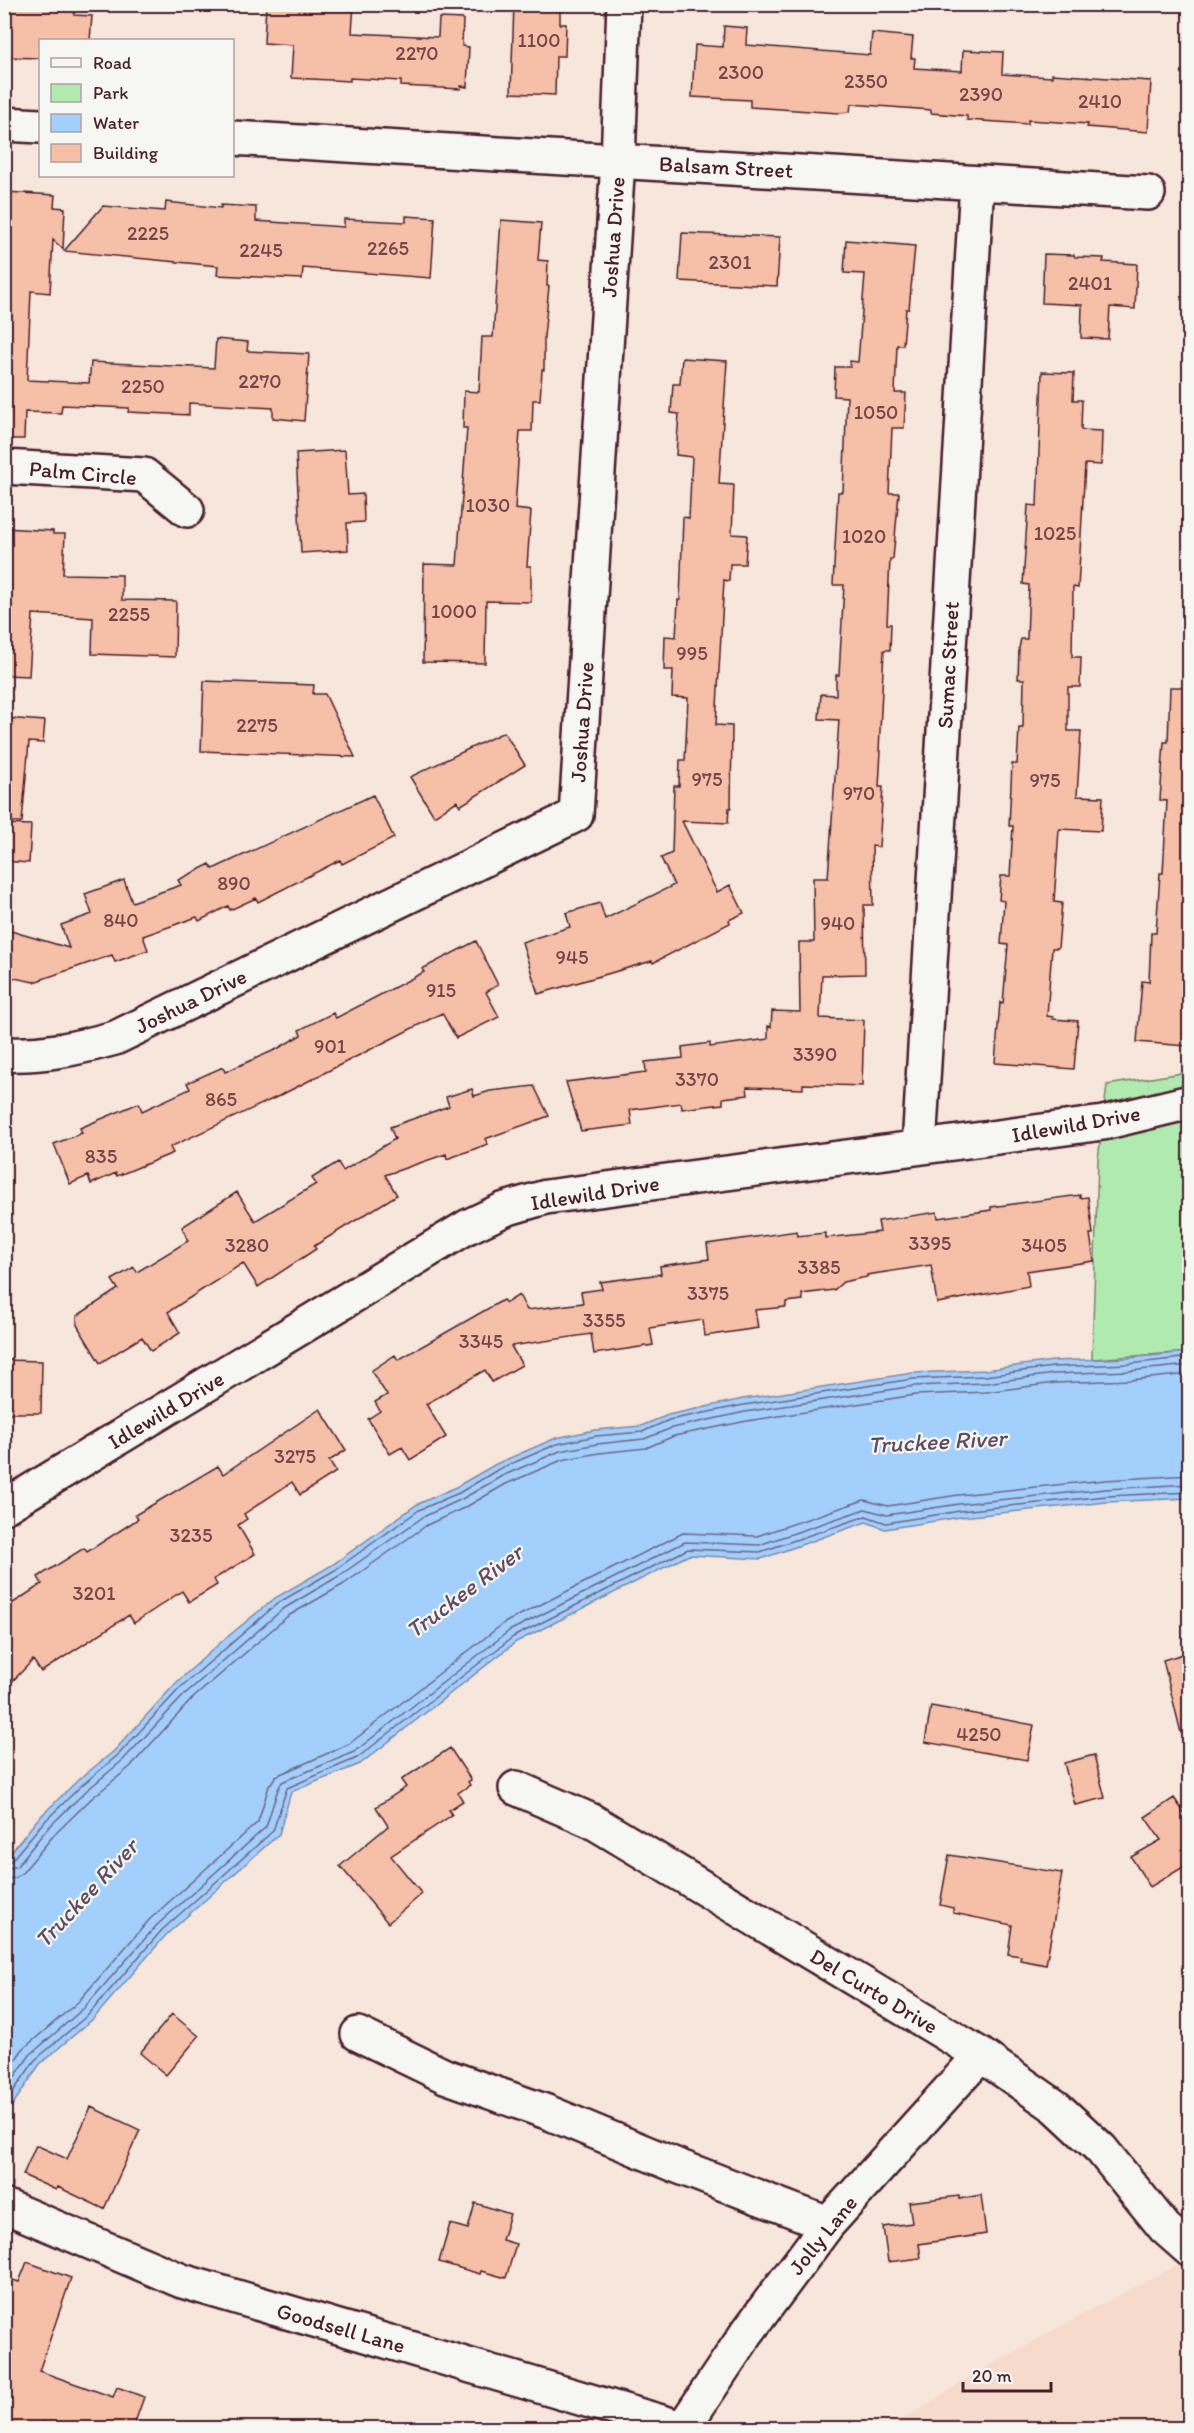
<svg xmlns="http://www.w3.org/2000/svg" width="1194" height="2433" font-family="Itim,sans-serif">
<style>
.built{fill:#f6dacc}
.green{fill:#b0eaae;stroke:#7d846c;stroke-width:1.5}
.water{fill:#a3cffd;stroke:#7f89a9;stroke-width:1.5}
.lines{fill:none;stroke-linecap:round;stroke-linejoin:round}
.shore{stroke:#6e657f;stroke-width:1.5}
.building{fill:#f5bfa8;stroke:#4a1f2b;stroke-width:1.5}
.minor-casing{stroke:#4a1f2b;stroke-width:38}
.minor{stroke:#f6f6f2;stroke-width:33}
.labels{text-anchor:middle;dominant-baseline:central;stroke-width:4.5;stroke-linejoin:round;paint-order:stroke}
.number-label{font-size:20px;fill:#75474a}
.street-label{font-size:22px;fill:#4a1f2b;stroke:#f6f6f2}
.water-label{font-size:24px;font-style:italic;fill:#604b60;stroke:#f6f6f2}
</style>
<rect width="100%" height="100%" fill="#f6e6dc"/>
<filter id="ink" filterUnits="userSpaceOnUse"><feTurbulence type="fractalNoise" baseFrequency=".0167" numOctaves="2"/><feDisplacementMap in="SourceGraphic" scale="12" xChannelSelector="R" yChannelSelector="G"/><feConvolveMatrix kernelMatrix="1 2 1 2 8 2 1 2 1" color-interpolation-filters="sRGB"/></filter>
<g filter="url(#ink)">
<path class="built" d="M1184 2262 1189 2266V2428H889L982 2370 1083 2314Z"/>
<path class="green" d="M1189 1072V1352L1092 1359 1098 1160 1107 1085Z"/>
<path class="water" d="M1189 1352V1498L1107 1502 961 1517 885 1529 866 1522 761 1559 689 1555 516 1642 360 1764 291 1792 279 1834 166 1935 94 2018 40 2064 5 2116V1860L36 1821 77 1781 114 1751 176 1683 220 1643 275 1598 332 1565 416 1505 456 1487 496 1464 556 1438 595 1430 641 1426 668 1415 743 1399 913 1373 985 1370 1053 1361 1128 1358Z"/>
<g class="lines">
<path class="shore" d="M4 1863 11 1861 41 1825 81 1786 118 1755 181 1687 278 1603 335 1570 419 1510 459 1493 499 1469 557 1444 596 1436 642 1432 669 1420 744 1405 913 1379 985 1376 1053 1367 1129 1364 1190 1357
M4 1870 17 1866 46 1830 86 1791 123 1760 186 1693 283 1609 339 1576 423 1517 462 1499 502 1476 560 1451 597 1444 644 1439 672 1428 745 1412 914 1386 986 1383 1054 1374 1129 1371 1190 1365
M4 1879 15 1878 23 1872 53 1836 92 1798 130 1767 192 1699 288 1616 344 1584 427 1525 466 1507 506 1484 562 1460 599 1453 646 1448 674 1436 747 1421 915 1395 986 1392 1055 1383 1130 1380 1190 1374
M4 2076 23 2049 78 2002 150 1919 258 1822 269 1786 276 1776 349 1744 504 1623 683 1533 757 1536 864 1500 888 1506 958 1495 1105 1480 1190 1475
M4 2092 30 2055 84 2008 157 1925 266 1827 278 1789 282 1782 354 1752 509 1631 685 1542 759 1545 865 1509 887 1515 959 1504 1106 1489 1190 1484
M4 2105 35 2060 89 2014 162 1930 273 1831 287 1788 357 1758 513 1637 688 1549 760 1552 866 1516 886 1523 960 1511 1107 1496 1190 1492"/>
</g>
<path class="building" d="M4 4H75L74 15 92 16 90 40H40V58L4 57Z
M266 4H354L352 33 438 37 439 18 463 19 462 46 469 47 467 87 461 86V89L401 86V81L350 78V81L291 78 293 45 264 43Z
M514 4H560V24H566L565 56H556L555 95 511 93Z
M724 26 747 28 746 45 870 55 872 33 913 37 911 58H915L914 68 962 71 963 50 1003 52 1002 74 1052 77V74L1151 81 1148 132 1087 127 1088 124 1028 120V124L967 120V116L931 113V110L851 104 850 112 839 113 750 107V100L692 97 695 45 723 47Z
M5 192 55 195 54 207 65 208 63 249 53 240 50 293 31 291 27 380 89 383 91 362 214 368 216 339 248 342 247 351 309 354 304 421 273 418V408L189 403V415L128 412 129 408 62 405 61 413 25 412 24 439H4Z
M166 202 221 208V205L256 207V221L344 227V219L406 222V216L435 218 431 278 303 268 302 279 217 275 218 266 64 251 103 206 165 211Z
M501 220 541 223 538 260 548 261 547 286H549L544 337V370H542L540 400H533L532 431H520L515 509 531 511 527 566H531V602L486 601 485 663 423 662 424 564 457 565 467 428H463L464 391 479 392 482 337H493Z
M682 233 780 237 777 286 679 281Z
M846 240 915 246 909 309H906L903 345H897L895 393H906L904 428H892L889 493H899L893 559H890L887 624H891L890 650H884L879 751H881L879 787H883L879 847 872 846 873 905H864L865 974 822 975 820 1018 864 1020 862 1086 803 1084V1089L747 1087 748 1095 723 1098V1104L682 1109 681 1103 630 1110 632 1125 581 1131 566 1082 646 1072 645 1062 683 1058 682 1047 710 1043V1047L768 1039V1026L771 1027 772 1011 800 1012 799 942H814L813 878H828L839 720 819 719 821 694 836 695V675H839L844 585H833L838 492H843L847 397 834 396 835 367H850V361L858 362 865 274 844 273Z
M1044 254 1074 255 1075 257 1104 258 1103 262 1137 264 1135 309 1110 307 1108 339 1081 338 1082 305 1042 303Z
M682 358 727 361 719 484 734 485 732 534 747 535 745 564H730L729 581 724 580 716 725 732 726 731 808H729L728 823 682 821 717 892 730 885 744 913 729 920 730 923 653 963 652 961 538 994 522 942 570 927 566 913 600 903 605 919 674 885 661 858 672 853 674 786H679L680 760H685L688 698 672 697 673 670H664L665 636 676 637 678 600H680L683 517 689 518 692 457 676 455 679 414 671 413 673 384H680Z
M1042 372 1074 373 1073 400H1082L1081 430 1102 431 1101 465 1085 464 1078 588 1073 587 1072 657H1081L1080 687H1068V731H1081L1077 796 1103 797 1101 831 1059 829 1054 902 1062 903 1058 948H1052L1047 1016 1053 1017V1019L1078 1021 1074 1069 995 1063 1000 1002 1003 1003 1008 945 1001 944 1004 901 999 900 1001 876H1010L1013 826H1009L1012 764H1017L1019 728H1023L1024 679H1018L1019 648 1021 639H1027L1029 585 1023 584 1028 505 1037 506Z
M345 450 348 495 363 494 364 522 347 523 348 550 301 553 296 453Z
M4 528 53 531V534H65L63 574 122 575V600L176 601 175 657 92 654 93 618 33 614 29 676 4 675Z
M204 681 314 685 313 694H325L355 757 201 751Z
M1170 687H1190V1012L1187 1046 1137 1042 1142 981 1149 982 1151 933H1156L1160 873H1163L1167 801 1160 800 1164 742H1168Z
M4 718 45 721 43 743 29 742 22 822H4Z
M504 732 525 765 460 806 457 801 434 816 410 777Z
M373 795 394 838 342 864 340 860 258 902 256 898 230 910 228 906 199 921 197 917 143 936 148 950 115 962 112 955 34 982 4 976V929L69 948 61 925 92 914 85 894 124 880 132 902 181 885 178 880 210 864 213 869Z
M4 824 31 825 29 863 4 861Z
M476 941 498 985 486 992 499 1017 456 1038 442 1013 279 1096 170 1147 173 1153 117 1176 116 1173 91 1184 88 1176 70 1184 54 1144 82 1133 80 1128 139 1103 142 1111 190 1089 187 1083 223 1067 225 1072 277 1049 301 1035 299 1030 333 1013 336 1018 424 972 422 969Z
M534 1086 549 1116 485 1139 488 1144 447 1159 446 1154 385 1175 397 1195 314 1246 316 1249 258 1287 243 1263 168 1312 180 1333 151 1351 142 1337 100 1363 77 1325V1316L118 1289 112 1280 134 1267 137 1272 188 1241 182 1227 237 1192 255 1221 316 1184 312 1178 338 1162 343 1171 395 1139 390 1127 449 1106 446 1097 472 1089 474 1096 490 1091Z
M1080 1195V1198L1088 1197 1093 1234H1090L1094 1261 1027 1271 1029 1286 937 1303 931 1265 867 1275V1277L843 1282 834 1290 802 1294 803 1300 786 1302V1307L755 1310 758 1328 705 1336 703 1320 650 1328 653 1345 594 1354 591 1334 511 1346 522 1365 492 1382 485 1370 426 1404 446 1437 410 1460 402 1447 390 1454 368 1419 380 1411 375 1402 387 1395 371 1371 395 1355 398 1360 503 1300 506 1303 519 1295 527 1310 583 1303 581 1292 602 1289 600 1282 661 1274 660 1266 709 1259 707 1244 797 1231V1236L825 1233V1238L880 1232 878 1221 937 1212 938 1218 991 1210V1207Z
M4 1360 42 1361 41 1413H4Z
M320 1409 346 1450 329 1461 336 1472 300 1495 292 1482 244 1514 247 1519 238 1525 255 1554 214 1579 217 1585 189 1602 182 1591 134 1623 129 1615 41 1672 33 1660 4 1690V1609L42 1584 38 1577 84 1548 87 1552 138 1519 135 1515 218 1466 223 1474Z
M1190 1652V1732L1181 1733 1163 1660Z
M931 1706 1034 1725 1027 1760 925 1742Z
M450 1748 471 1780 468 1782 470 1785 458 1793 463 1801 449 1810 452 1815 391 1856 422 1894 388 1923 340 1866 388 1826 376 1807 406 1787 401 1780Z
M1094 1755 1105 1798 1075 1805 1064 1763Z
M1174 1798 1190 1821V1863L1150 1887 1131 1857 1161 1840 1145 1817Z
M949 1855 1062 1873 1046 1965 1020 1960 1021 1956 1008 1954 1012 1925 953 1913V1908L940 1905Z
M172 2014 199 2036 166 2075 140 2053Z
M91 2107 140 2130 104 2209 58 2187 56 2190 23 2175 36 2145 67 2159Z
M981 2195 986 2234 919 2244 921 2258 888 2262 883 2227 912 2223 909 2202 959 2196V2199Z
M475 2203 510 2214 502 2240 516 2244 506 2278 481 2271 480 2274 439 2262 450 2224 468 2229Z
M27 2262 71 2278 39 2371 113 2397 117 2387 144 2397 133 2428H61L43 2422 41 2428H26L4 2421V2277L19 2282Z"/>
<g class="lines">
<g class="minor-casing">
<path id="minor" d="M4 124 40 126
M232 138 1148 193
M4 467 144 475 187 510
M4 1054C43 1056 78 1048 115 1038L576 815 618 161 624 4
M919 1147 977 183
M4 1507 467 1227 505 1209 546 1197 1103 1123 1190 1102
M516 1788 592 1821 981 2055 1056 2107 1101 2149 1165 2228 1190 2250
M358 2034 445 2076 547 2112 680 2167 828 2224
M7 2207 182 2281 682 2428
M683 2428 746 2334 828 2224 981 2055"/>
</g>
<use href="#minor" class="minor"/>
</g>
</g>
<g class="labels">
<g class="number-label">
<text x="539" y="40">1100</text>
<text x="417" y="53">2270</text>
<text x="741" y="72">2300</text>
<text x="866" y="81">2350</text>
<text x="981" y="94">2390</text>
<text x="1100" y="101">2410</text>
<text x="148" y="233">2225</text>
<text x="388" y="248">2265</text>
<text x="261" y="250">2245</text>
<text x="730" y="262">2301</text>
<text x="1090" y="283">2401</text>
<text x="260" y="381">2270</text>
<text x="143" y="386">2250</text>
<text x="876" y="412">1050</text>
<text x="488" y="505">1030</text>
<text x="1055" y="533">1025</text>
<text x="864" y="536">1020</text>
<text x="454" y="611">1000</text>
<text x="129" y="614">2255</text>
<text x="692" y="653">995</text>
<text x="257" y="725">2275</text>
<text x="707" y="779">975</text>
<text x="1045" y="780">975</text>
<text x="859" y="793">970</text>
<text x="234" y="883">890</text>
<text x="121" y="920">840</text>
<text x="838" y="923">940</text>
<text x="572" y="957">945</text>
<text x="441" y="990">915</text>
<text x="330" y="1046">901</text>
<text x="815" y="1054">3390</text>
<text x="697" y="1079">3370</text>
<text x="221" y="1099">865</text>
<text x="101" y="1156">835</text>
<text x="930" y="1243">3395</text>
<text x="247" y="1245">3280</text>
<text x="1044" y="1245">3405</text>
<text x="819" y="1267">3385</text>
<text x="708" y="1293">3375</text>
<text x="604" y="1320">3355</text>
<text x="481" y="1341">3345</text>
<text x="295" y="1456">3275</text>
<text x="191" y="1535">3235</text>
<text x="94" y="1593">3201</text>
<text x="979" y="1734">4250</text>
</g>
<g class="street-label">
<text transform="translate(726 167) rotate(3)">Balsam Street</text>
<text transform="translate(613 237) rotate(-86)">Joshua Drive</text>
<text transform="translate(83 473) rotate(5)">Palm Circle</text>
<text transform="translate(948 665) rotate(-87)">Sumac Street</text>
<text transform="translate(582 722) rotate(-86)">Joshua Drive</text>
<text transform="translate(191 1001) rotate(-26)">Joshua Drive</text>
<text transform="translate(1076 1124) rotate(-10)">Idlewild Drive</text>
<text transform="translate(595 1193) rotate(-9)">Idlewild Drive</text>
<text transform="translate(166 1410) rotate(-31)">Idlewild Drive</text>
<text transform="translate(874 1991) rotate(31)">Del Curto Drive</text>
<text transform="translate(823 2235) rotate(-51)">Jolly Lane</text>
<text transform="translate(341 2328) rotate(16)">Goodsell Lane</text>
</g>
<g class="water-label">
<text transform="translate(937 1441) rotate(-3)">Truckee River</text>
<text transform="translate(464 1591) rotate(-37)">Truckee River</text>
<text transform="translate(86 1893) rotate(-47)">Truckee River</text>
</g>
</g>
<rect width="1194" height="2433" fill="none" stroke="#f6f6f2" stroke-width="24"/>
<rect x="12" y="12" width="1170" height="2409" fill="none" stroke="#4a1f2b" stroke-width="2" filter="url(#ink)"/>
<rect x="39" y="39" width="195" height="138" fill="#f6f6f2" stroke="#b1a0a2" stroke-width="1.5"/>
<rect x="51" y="58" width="30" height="9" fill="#f6f6f2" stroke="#b1a0a2" stroke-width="1.5"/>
<text x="93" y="69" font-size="18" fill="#4a1f2b">Road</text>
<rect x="51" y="84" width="30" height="18" fill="#b0eaae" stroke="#b1a0a2" stroke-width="1.5"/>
<text x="93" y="99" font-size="18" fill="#4a1f2b">Park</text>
<rect x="51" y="114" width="30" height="18" fill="#a3cffd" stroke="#b1a0a2" stroke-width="1.5"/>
<text x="93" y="129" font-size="18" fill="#4a1f2b">Water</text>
<rect x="51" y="144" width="30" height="18" fill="#f5bfa8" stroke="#b1a0a2" stroke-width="1.5"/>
<text x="93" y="159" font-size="18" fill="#4a1f2b">Building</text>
<path d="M963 2382v9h88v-9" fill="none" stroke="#4a1f2b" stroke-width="3"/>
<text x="972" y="2382" font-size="18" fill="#4a1f2b" stroke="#f6f6f2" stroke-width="4.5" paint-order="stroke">20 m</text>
</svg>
